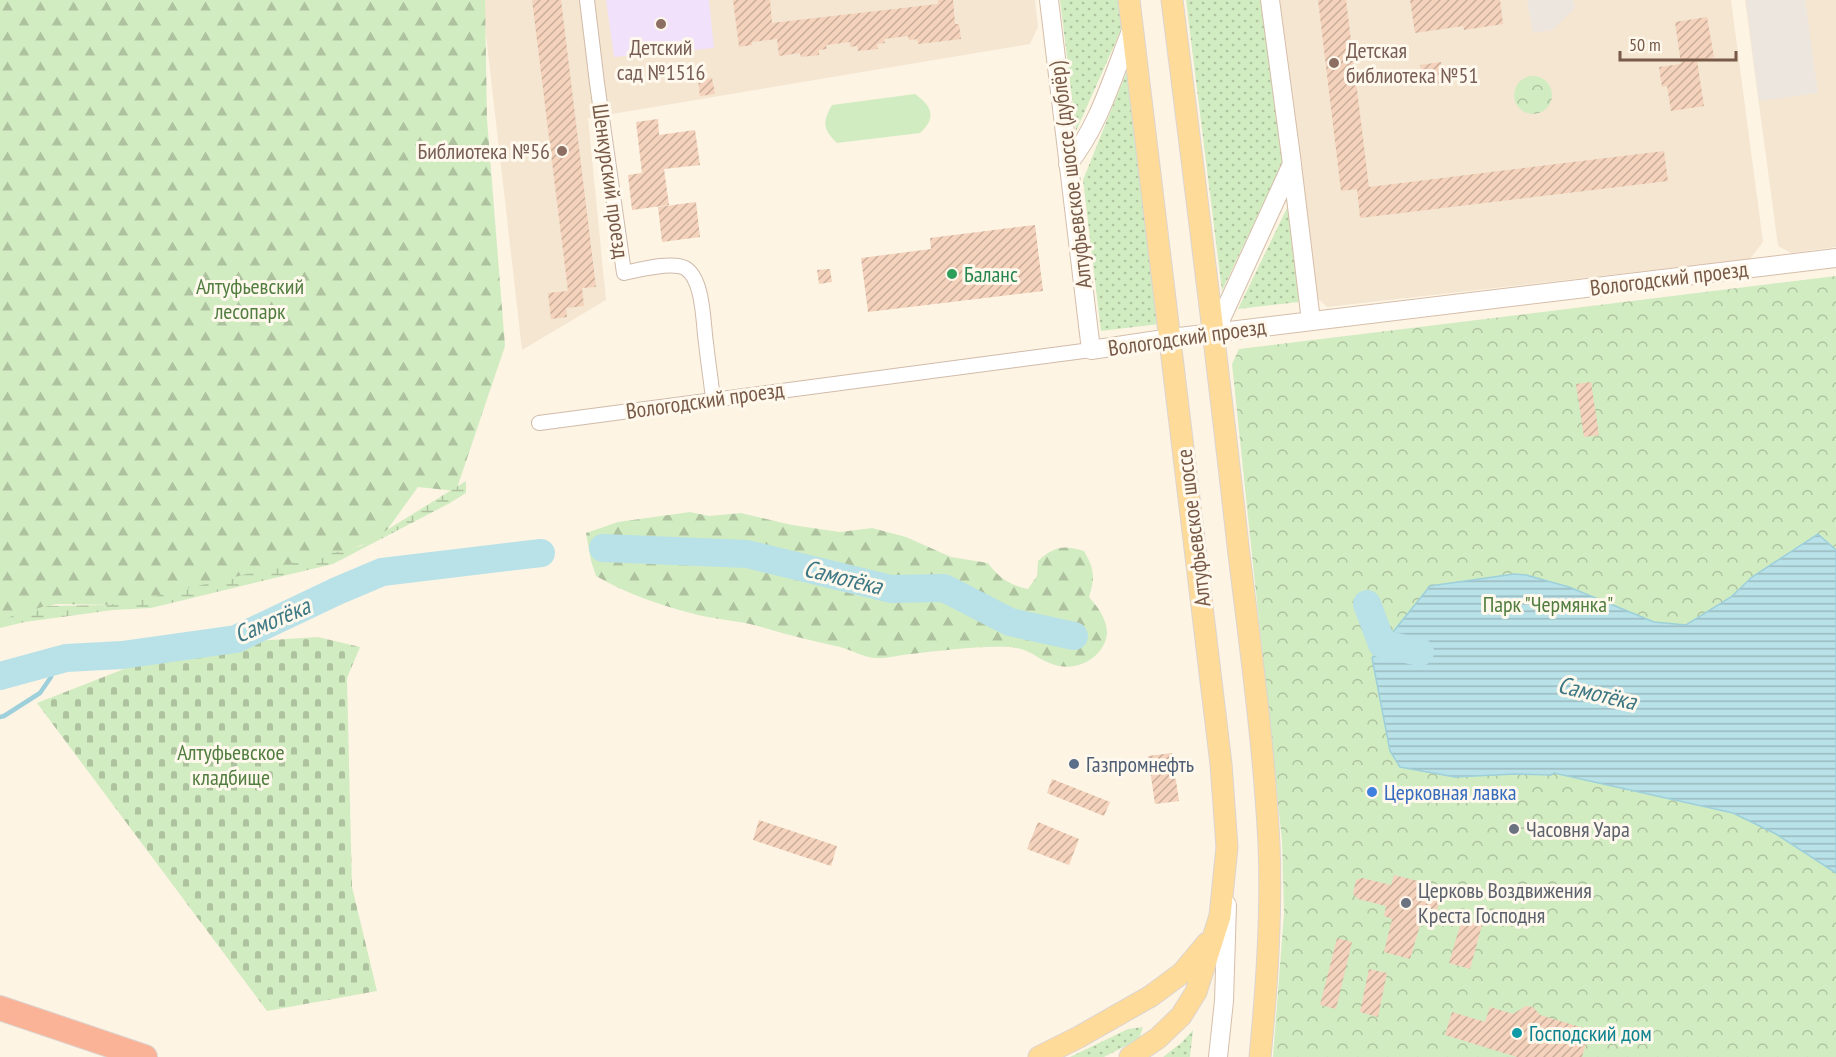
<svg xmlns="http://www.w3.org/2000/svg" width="1836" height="1057" font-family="'PT Sans Narrow',sans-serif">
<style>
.residential{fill:#f5e6d2}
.industrial{fill:#ede6df}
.education{fill:#f1e1fa}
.grass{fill:url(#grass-dots)}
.forest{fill:url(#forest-firs)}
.wetland{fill:url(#wetland-marsh)}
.cemetery{fill:url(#cemetery-stones)}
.park{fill:url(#park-crowns)}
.garden{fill:#d2ecc2}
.water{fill:url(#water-rules);stroke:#9dd0db;stroke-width:1.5}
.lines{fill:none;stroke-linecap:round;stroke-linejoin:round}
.stream{stroke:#9dd0db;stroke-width:4.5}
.river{stroke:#b8e1e8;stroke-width:28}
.building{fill:url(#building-hatch)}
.street-casing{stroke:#d0bbaa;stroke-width:16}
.secondary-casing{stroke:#d5beaa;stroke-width:20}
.primary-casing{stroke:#dcd4cf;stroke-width:23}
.highway-casing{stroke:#dcd4cf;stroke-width:26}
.street{stroke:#fff;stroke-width:14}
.secondary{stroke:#fff;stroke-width:18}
.primary{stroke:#ffdb9a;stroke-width:21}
.highway{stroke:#fbb398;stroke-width:24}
.education-dot{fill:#8d6e63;stroke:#fff8ec;stroke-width:2}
.leisure-dot{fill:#2e9e5b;stroke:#fff8ec;stroke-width:2}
.service-dot{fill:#5c6f8a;stroke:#fff8ec;stroke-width:2}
.shop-dot{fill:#3f7fe0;stroke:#fff8ec;stroke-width:2}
.worship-dot{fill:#6b7280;stroke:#fff8ec;stroke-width:2}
.culture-dot{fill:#0f9aa8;stroke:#fff8ec;stroke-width:2}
.labels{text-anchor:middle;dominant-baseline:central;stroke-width:6;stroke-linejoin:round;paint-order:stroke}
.education-label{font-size:22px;fill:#785e54;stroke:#fff8ec}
.street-label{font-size:22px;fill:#785a48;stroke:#fff8ec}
.leisure-label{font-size:22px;fill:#27864d;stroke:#fff8ec;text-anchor:start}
.park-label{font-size:22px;fill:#517e40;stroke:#fff8ec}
.service-label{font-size:22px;fill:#4e5e75;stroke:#fff8ec;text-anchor:start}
.shop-label{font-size:22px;fill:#366cbe;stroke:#fff8ec;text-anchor:start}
.worship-label{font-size:22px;fill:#5b616d;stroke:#fff8ec;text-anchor:start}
.culture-label{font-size:22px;fill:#0d838f;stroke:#fff8ec;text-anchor:start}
.water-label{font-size:24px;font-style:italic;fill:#3e7885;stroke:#fff8ec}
</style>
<defs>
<pattern id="grass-dots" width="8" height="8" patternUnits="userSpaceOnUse" patternTransform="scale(1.5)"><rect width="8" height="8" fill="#d2ecc2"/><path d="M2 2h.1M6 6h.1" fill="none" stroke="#afc2a0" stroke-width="1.8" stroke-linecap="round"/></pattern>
<pattern id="forest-firs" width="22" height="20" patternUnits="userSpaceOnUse" patternTransform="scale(1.5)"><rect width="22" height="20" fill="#d2ecc2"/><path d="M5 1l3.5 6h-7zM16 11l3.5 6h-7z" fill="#afc2a0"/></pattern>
<pattern id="wetland-marsh" width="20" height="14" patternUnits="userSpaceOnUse" patternTransform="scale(1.5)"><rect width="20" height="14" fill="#d2ecc2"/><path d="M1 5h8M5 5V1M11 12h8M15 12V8" fill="none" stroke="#afc2a0"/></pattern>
<pattern id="cemetery-stones" width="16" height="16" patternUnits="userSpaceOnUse" patternTransform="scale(1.5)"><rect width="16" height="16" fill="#d2ecc2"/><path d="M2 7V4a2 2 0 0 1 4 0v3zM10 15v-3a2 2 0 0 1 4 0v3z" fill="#afc2a0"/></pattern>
<pattern id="park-crowns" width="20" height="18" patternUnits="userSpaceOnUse" patternTransform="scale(1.5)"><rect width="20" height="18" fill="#d2ecc2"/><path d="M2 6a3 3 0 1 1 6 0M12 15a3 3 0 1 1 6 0" fill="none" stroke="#afc2a0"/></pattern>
<pattern id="water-rules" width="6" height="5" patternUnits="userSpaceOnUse" patternTransform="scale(1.5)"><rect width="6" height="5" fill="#b8e1e8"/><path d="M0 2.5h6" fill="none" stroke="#9ab9be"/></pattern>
<pattern id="building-hatch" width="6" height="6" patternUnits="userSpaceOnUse" patternTransform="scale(1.5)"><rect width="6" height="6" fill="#f4d2bb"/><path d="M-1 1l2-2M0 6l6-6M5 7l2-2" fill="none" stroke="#caad9a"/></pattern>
</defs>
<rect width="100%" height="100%" fill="#fdf4e4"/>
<path class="residential" d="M482 0H1035L1038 27 1030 44 588 118 606 300 522 350Z
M1278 0H1731L1763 242 1750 259 1327 307 1313 294Z
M1745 0H1836V247L1791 253 1778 246Z"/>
<path class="industrial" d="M1527 0H1573L1575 8 1552 30 1533 33Z
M1746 0H1805L1818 93 1759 101Z"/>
<path class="education" d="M606 0H709L714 48 614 57Z"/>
<path class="grass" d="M1060 0H1119L1122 28 1076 131Z
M1186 0H1263L1283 162 1222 291Z
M1128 68 1159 324 1101 331 1083 180Z
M1288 206 1299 302 1238 309Z
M1143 1027 1139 1039 1104 1057H1070L1128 1029Z
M1193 1030 1190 1057H1163L1181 1043Z"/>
<path class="forest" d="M0 0H485L487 119 505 346 456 491 418 487 382 537 328 558 121 605 56 604 0 622Z
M690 512 709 516 741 513 792 525 840 532 872 528 906 537 951 557 988 563C999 578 1010 585 1028 589L1037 576 1038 561C1055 546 1063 545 1084 551 1095 570 1095 577 1089 597 1099 608 1112 626 1105 642 1097 662 1072 672 1052 664 1033 657 1029 647 1006 647 974 646 942 651 911 654 899 655 886 659 874 658 863 657 851 650 840 647 815 641 790 636 765 628 743 621 720 620 698 615 663 606 627 594 596 576L591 561 586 533 618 522Z"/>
<path class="wetland" d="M466 481V493L450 503 333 564 151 608 113 610 25 622 0 628V620L45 606 107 605 140 600 361 546Z"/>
<path class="cemetery" d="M318 637 360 647 347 678 352 887 377 991 267 1011 37 703 147 660 238 642Z"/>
<path class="park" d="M1514 95a19 19 0 1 1 38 0a19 19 0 1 1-38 0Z
M1836 276V1057H1273L1284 913 1282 841 1232 364 1239 349Z"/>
<path class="garden" d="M915 94C932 106 937 118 920 133L837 143C823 130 822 122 832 105Z"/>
<path class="water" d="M1818 534 1836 550V873L1776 834 1733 813 1554 773 1551 775 1515 774 1455 777 1400 767 1390 751 1372 658 1430 586 1514 574 1526 575 1569 587 1654 622 1686 625 1731 597 1752 577Z"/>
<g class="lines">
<path class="stream" d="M0 717 4 716 40 693 51 677"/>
<path class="river" d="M603 548 747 554 891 589 944 588 1010 622 1074 636
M1367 604 1382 644 1420 652
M0 676 66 658 122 655 236 639 337 591 382 572 541 553"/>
</g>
<path class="building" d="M532 0H561L596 287 582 288 584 306 566 308 567 317 551 319 548 293 568 291Z
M733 0H770L772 23 938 4V0H953L955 24H959L961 39 918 44 917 39 909 40 908 36 884 39 885 43 877 44 878 49 858 51 857 46 850 47V42L826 45 827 49 819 50V55L801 57 800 53 779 56 777 39 752 42V45L739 47Z
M1318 0H1346L1369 187 1664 151 1668 181 1360 218 1357 189 1341 191Z
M1410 0H1500L1503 24 1464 30 1463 26 1415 33Z
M1707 17 1714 57 1697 60 1704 106 1671 111 1667 86 1662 87 1659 67 1681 64 1675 22Z
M1441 62 1444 83 1423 86 1420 65Z
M712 78 715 94 700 96 698 80Z
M658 119 659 135 695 130 700 165 664 169 669 205 632 210 628 175 642 173 636 122Z
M696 202 700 237 662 242 658 207Z
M1035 225 1043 291 868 312 861 258 931 249 930 238Z
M830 269 832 282 819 284 817 270Z
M1591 382 1599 435 1584 437 1576 384Z
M1172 753 1173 758 1178 759 1182 765 1180 771 1175 774 1179 801 1155 804 1148 756Z
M1052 779 1110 802 1104 816 1047 793Z
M759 820 837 846 831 866 753 840Z
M1038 822 1079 839 1069 865 1027 849Z
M1394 875 1430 884 1427 896 1440 899 1435 918 1423 915 1410 959 1384 952 1392 919 1384 916 1386 906 1358 899 1353 894 1356 880 1362 878 1391 885Z
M1462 919 1482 925 1470 969 1449 963Z
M1337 938 1352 942 1336 1009 1320 1005Z
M1369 969 1387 973 1378 1017 1360 1012Z
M1526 1006 1533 1007 1540 1015 1590 1030 1582 1057H1517L1445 1035 1452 1012 1485 1022 1490 1007 1513 1014Z"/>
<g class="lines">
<g class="street-casing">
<path id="street" d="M587 0 597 83 624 273C639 270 671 261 685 268 704 279 703 324 706 343 708 362 711 380 713 399
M539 423 1091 350"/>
</g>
<g class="secondary-casing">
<path id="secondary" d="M1049 0 1091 350 1171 338 1836 258
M1068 164C1100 125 1114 72 1133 26
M1292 165 1311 321
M1215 332 1292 164 1270 0
M1218 1057 1224 1001 1227 905"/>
</g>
<g class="primary-casing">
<path id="primary" d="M1129 0 1221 764 1227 847 1220 916 1196 992 1181 1016 1158 1038 1130 1057
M1172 0C1195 182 1218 364 1238 546 1250 645 1264 744 1269 844 1272 915 1267 986 1260 1057
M1039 1057 1079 1037 1151 996 1182 973 1207 943"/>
</g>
<g class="highway-casing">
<path id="highway" d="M0 1008 145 1057"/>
</g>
<use href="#street" class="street"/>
<use href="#secondary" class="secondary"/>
<use href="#primary" class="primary"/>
<use href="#highway" class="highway"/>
</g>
<g class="education-dot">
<circle cx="661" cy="24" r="6"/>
<circle cx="1334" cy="63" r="6"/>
<circle cx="562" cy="151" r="6"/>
</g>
<circle class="leisure-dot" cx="952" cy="274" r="6"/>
<circle class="service-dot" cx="1074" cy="764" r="6"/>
<circle class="shop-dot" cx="1372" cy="792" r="6"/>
<g class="worship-dot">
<circle cx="1514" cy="829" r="6"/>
<circle cx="1406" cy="903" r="6"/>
</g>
<circle class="culture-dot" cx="1517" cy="1033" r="6"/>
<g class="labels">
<g class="education-label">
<text x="661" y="47">Детский<tspan x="661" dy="25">сад №1516</tspan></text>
<text x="1346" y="50" text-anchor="start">Детская<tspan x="1346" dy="25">библиотека №51</tspan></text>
<text x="550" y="151" text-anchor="end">Библиотека №56</text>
</g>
<g class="street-label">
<text transform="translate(1070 175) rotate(-97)">Алтуфьевское шоссе (дублёр)</text>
<text transform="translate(611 181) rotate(82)">Шенкурский проезд</text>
<text transform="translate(1669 278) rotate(-7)">Вологодский проезд</text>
<text transform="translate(1187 337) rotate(-8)">Вологодский проезд</text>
<text transform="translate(705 400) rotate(-8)">Вологодский проезд</text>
<text transform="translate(1193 528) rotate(-97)">Алтуфьевское шоссе</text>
</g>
<g class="leisure-label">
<text x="964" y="274">Баланс</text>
</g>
<g class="park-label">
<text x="250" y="286">Алтуфьевский<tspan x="250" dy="25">лесопарк</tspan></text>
<text x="1548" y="604">Парк "Чермянка"</text>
<text x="231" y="752">Алтуфьевское<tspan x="231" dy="25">кладбище</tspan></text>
</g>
<g class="service-label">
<text x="1086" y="764">Газпромнефть</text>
</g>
<g class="shop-label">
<text x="1384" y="792">Церковная лавка</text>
</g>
<g class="worship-label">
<text x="1526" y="829">Часовня Уара</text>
<text x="1418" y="890">Церковь Воздвижения<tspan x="1418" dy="25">Креста Господня</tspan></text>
</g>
<g class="culture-label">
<text x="1529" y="1033">Господский дом</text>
</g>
<g class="water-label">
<text transform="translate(843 577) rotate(14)">Самотёка</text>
<text transform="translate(272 620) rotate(-23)">Самотёка</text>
<text transform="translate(1597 693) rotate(13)">Самотёка</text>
</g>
</g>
<path d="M1620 51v9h116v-9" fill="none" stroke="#785a48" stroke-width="3"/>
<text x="1629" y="51" font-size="18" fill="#785a48" stroke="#fff8ec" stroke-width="4.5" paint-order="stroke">50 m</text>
</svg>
